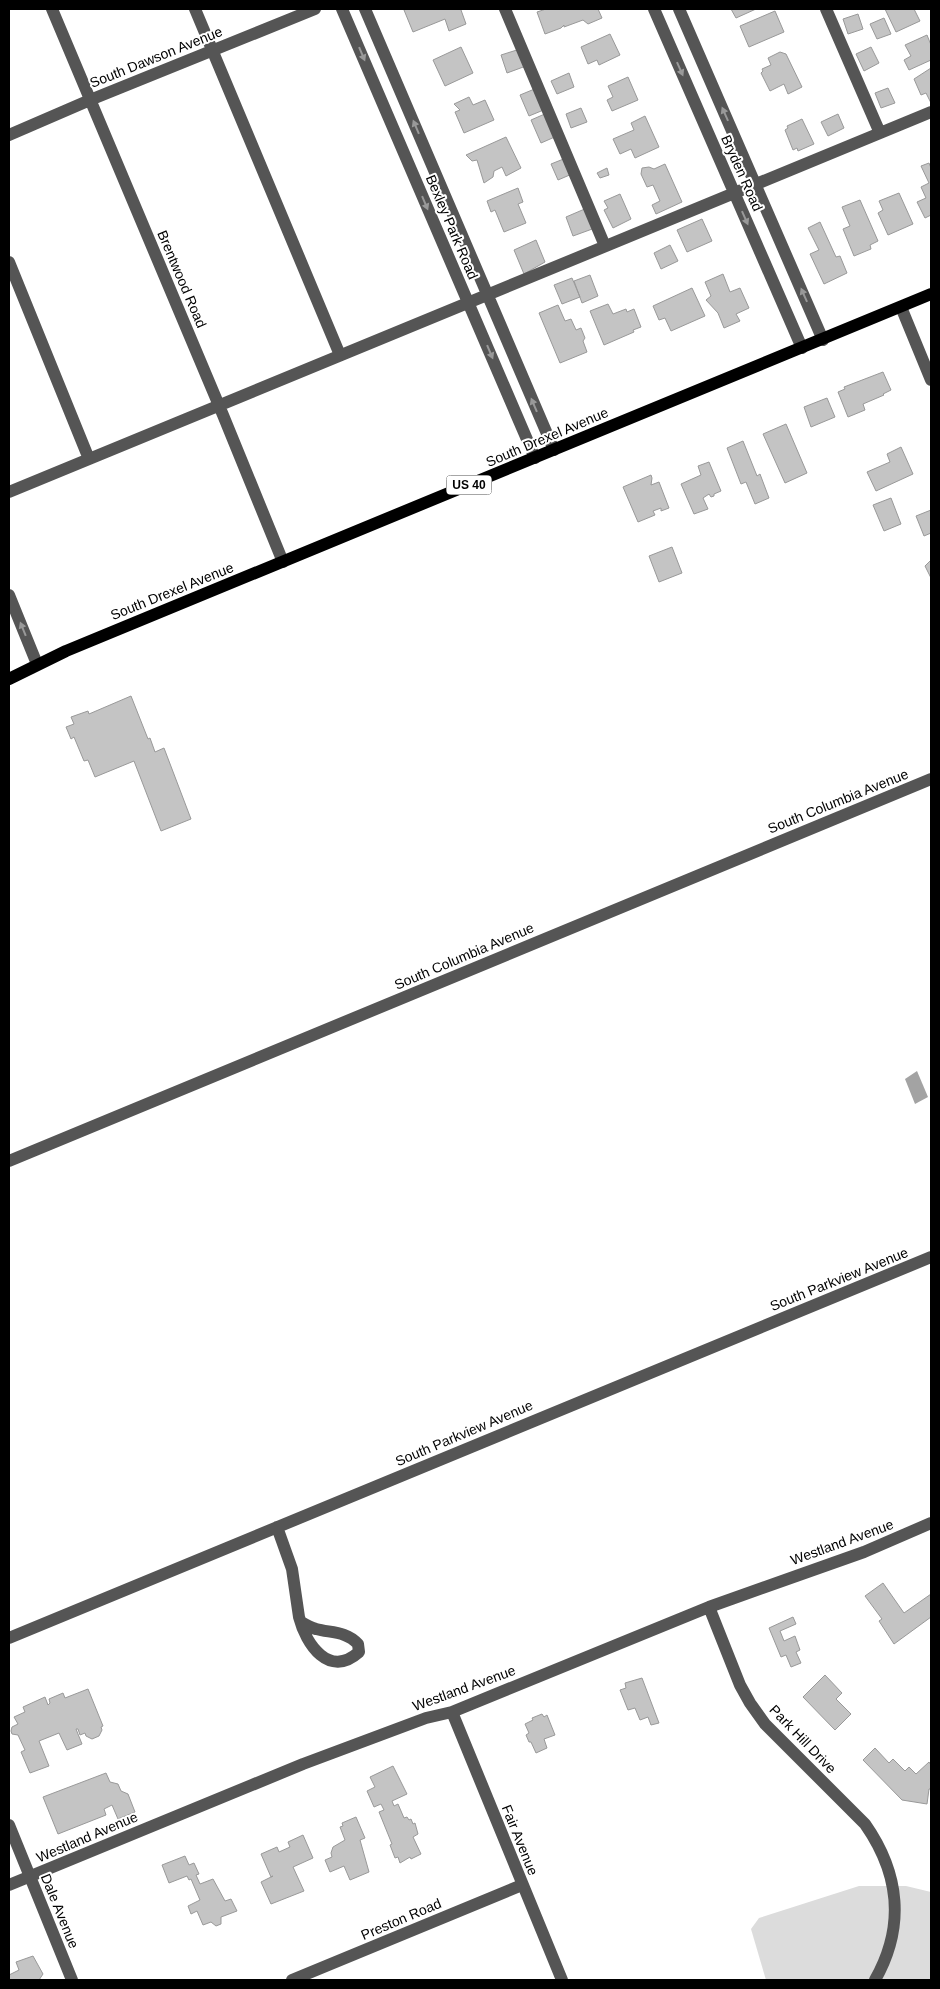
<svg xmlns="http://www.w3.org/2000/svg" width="940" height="1989" font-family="Helvetica,sans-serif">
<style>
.green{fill:#dcdcdc}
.water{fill:#a3a3a3}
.building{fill:#c4c4c4;stroke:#999}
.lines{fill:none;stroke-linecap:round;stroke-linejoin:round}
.minor{stroke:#555;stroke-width:12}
.major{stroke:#000;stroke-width:12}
.oneway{fill:#999}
.labels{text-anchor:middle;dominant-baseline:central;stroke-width:4;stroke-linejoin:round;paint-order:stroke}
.shield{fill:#fff;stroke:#4c4c4c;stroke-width:1}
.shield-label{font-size:12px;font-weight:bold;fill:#000}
.street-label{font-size:14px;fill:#000;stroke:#fff}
</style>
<rect width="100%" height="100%" fill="#fff"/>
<path class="green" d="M859 1886H906L931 1892V1980H766L751 1929 759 1918Z"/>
<path class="water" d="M917 1071 928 1097 915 1104 905 1079Z"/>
<path class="building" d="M407 9H462L461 10 466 24 449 31 445 19 413 32 404 10Z
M546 9H598L602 18 588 24 583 20 564 27V25L561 28 545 34 537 12Z
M731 9H756L736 18Z
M885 9H914L920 21 896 32Z
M775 11 784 32 749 47 740 26Z
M858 14 863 29 848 34 843 19Z
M884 18 891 34 877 39 870 24Z
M610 34 620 55 599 65 597 60 588 64 581 47Z
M927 35 931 45V60L909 70 904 60 911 56 905 45Z
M461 47 473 73 445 86 433 60Z
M871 47 879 63 864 71 856 54Z
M520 49 526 66 507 73 501 55Z
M780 52 786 54 802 87 788 94 784 84 770 91 761 73 763 71 762 69 771 65 768 58Z
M931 68V103L926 93 921 95 914 79Z
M569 73 574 87 557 94 551 81Z
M628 77 638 100 612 111 607 100 613 97 608 86Z
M537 88 546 109 529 116 520 95Z
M888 88 895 103 881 108 875 93Z
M469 97 473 105 485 100 494 120 464 133 455 112 460 110 454 104Z
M581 108 587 122 571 128 566 114Z
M547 113 557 136 541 143 531 120Z
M838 114 844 128 828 136 821 122Z
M645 116 659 147 635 158 631 149 620 154 613 139 634 130 631 123Z
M802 119 814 144 798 151 797 148 793 150 785 130 788 128 787 126Z
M506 137 521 168 506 176 502 167 494 171 493 177 484 183 477 160 472 161 466 155Z
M566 158 572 174 558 180 551 164Z
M929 163 931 168V215L925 218 917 202 926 198 921 187 929 183 921 166Z
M665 164 682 202 656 214 652 205 660 201 653 185 647 187 641 174 642 168 649 167 654 169Z
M607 168 609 175 600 178 597 173Z
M518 188 523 202 518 204 526 223 504 232 495 210 491 212 487 201Z
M899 193 913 224 888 235 878 213 883 210 879 201Z
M620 194 631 219 613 228 604 210 608 208 604 201Z
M860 200 878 241 870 245 871 249 854 256 843 229 850 226 842 207Z
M587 208 595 228 573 236 566 217Z
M702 219 712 241 687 252 677 230Z
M820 222 836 257 840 256 847 273 824 284 810 254 819 250 808 228Z
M536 240 545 262 524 274 514 250Z
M670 245 678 261 661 269 654 253Z
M723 274 730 292 740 288 749 308 736 314 740 321 724 328 718 313 706 300 711 296 705 282Z
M590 275 598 296 582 303 574 281Z
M572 278 580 297 562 304 554 285Z
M692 288 705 316 671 331 665 318 659 320 653 306Z
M608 304 613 314 626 309 627 312 634 309 641 327 633 330 634 332 604 345 590 311Z
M558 305 565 321 571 319 576 330 581 328 585 338 583 341 587 352 560 363 539 313Z
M883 372 891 390 883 394 884 395 863 404 865 410 848 417 838 392 845 389 844 387Z
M827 398 835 417 811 427 804 407Z
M786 424 807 473 785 483 763 434Z
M743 441 757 476 760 474 769 498 755 504 746 482 741 484 727 448Z
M901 447 913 474 876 491 867 472 890 462 887 454Z
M709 462 721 491 714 494V496L711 497 709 494 703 498 708 509 694 514 681 484 701 475 698 466Z
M651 475 652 478 651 485 659 482 669 508 661 511V508L653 511 655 515 638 522 623 487Z
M891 498 901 524 884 531 873 505Z
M931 510V533L924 536 916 516Z
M672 547 682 573 659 582 649 556Z
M931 560V578L925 566Z
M131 696 148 739 150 738 155 752 164 748 191 819 161 831 134 761 95 777 88 760 84 761 74 737 71 739 66 727 74 724 71 717 88 711 89 714Z
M883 1583 904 1613 931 1594V1617L894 1644 879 1621 882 1619 865 1596Z
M793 1617 796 1624 780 1631 784 1641 795 1636 800 1650 796 1652 801 1663 791 1667 786 1655 781 1657 769 1628Z
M825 1675 842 1693 836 1699 851 1714 835 1730 803 1697Z
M642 1678 659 1723 651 1725 648 1717 640 1720 635 1708 628 1710 620 1690 626 1688 625 1683Z
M88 1689 103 1726 101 1727 102 1730 99 1736 92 1739 86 1736 85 1733 80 1735 78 1729H76L82 1744 67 1750 59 1733 39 1741 49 1766 30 1773 21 1752 25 1750 18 1735 12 1734 11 1731 12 1727 18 1724 14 1717 25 1712 23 1707 45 1697 48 1705 50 1703 49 1699 63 1693 65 1698Z
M542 1714 544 1717 547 1715 555 1735 544 1739 547 1748 536 1753 531 1742H529L526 1735 529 1733 525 1724 533 1720 532 1718Z
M875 1748 889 1763 893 1759 905 1771 909 1767 916 1774 929 1762 931 1765V1789H929L927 1804 902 1800 863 1760Z
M393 1766 407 1794 392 1801 394 1806 398 1804 404 1818 407 1817 409 1820 411 1819 413 1824 415 1823 418 1834 413 1837 421 1854 411 1859 410 1857 400 1863 398 1857 395 1858 390 1845 392 1844 379 1812 384 1810 381 1804 374 1807 367 1791 375 1787 370 1777Z
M106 1773 110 1782 118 1784 121 1791 128 1794 135 1812 118 1819 112 1805 104 1809 106 1815 58 1834 43 1797Z
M356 1817 365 1838 360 1840 369 1872 350 1880 344 1866 330 1872 325 1860 332 1857 331 1853 333 1847 345 1840 340 1827 343 1826 342 1823Z
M303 1835 313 1858 293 1867 304 1891 271 1904 261 1882 273 1876 271 1877 261 1854 277 1847 279 1852 290 1847 288 1842Z
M185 1856 189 1865 194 1863 199 1874 196 1875 200 1884 213 1879 225 1901 231 1899 237 1911 221 1917V1924L216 1926 211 1922 203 1925 197 1911 191 1914 188 1906 200 1900 191 1879 189 1880 187 1876 169 1883 162 1865Z
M33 1956 43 1974 39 1980H9V1975L19 1970 16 1962Z"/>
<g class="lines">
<path class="minor" d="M52 9 223 415 283 562
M195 9 340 355
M342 9 535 458
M365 9 554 450
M505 9 605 246
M654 9 802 348
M679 9 823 340
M826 9 880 133
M9 135 90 100 315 9
M9 262 89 459
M901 307 931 380
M9 492 931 112
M9 595 37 664
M9 1161 931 779
M277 1527 292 1569 299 1617C306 1644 329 1679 359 1652L358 1644C346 1631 331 1633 316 1629 311 1628 306 1625 301 1622
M709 1607 740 1685 750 1703 765 1724 865 1824C900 1874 905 1927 875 1980
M9 1638 931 1257
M452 1712 562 1980
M9 1825 72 1980
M9 1885 303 1764 426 1718 452 1712 709 1607 864 1552 931 1523
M292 1980 522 1885"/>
<path class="major" d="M9 679 66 651 931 294"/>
</g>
<defs><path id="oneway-solid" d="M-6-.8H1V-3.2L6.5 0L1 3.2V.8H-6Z" transform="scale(1.25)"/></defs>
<g class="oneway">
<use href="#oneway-solid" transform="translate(362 54) rotate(67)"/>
<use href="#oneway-solid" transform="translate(680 69) rotate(66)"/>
<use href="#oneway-solid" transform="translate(725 114) rotate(-114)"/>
<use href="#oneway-solid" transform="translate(416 127) rotate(-113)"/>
<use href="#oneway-solid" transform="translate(425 203) rotate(67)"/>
<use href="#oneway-solid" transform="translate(745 218) rotate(66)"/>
<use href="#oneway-solid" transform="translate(804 295) rotate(-114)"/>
<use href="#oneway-solid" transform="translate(490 352) rotate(67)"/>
<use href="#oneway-solid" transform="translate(534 405) rotate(-113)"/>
<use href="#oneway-solid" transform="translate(23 629) rotate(-112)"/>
</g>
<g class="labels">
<rect class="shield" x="446.5" y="475.5" width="45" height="19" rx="4"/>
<g class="shield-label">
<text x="469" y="485">US 40</text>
</g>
<g class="street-label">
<text transform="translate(156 57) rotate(-22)">South Dawson Avenue</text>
<text transform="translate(742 173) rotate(66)">Bryden Road</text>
<text transform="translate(452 227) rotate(67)">Bexley Park Road</text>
<text transform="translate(182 279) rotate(67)">Brentwood Road</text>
<text transform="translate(547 437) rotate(-23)">South Drexel Avenue</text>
<text transform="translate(172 591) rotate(-22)">South Drexel Avenue</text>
<text transform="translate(838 801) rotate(-22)">South Columbia Avenue</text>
<text transform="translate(464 956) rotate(-23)">South Columbia Avenue</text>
<text transform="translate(839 1279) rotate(-22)">South Parkview Avenue</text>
<text transform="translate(464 1433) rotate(-23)">South Parkview Avenue</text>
<text transform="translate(842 1542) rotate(-20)">Westland Avenue</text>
<text transform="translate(464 1688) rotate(-20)">Westland Avenue</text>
<text transform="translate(803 1739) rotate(46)">Park Hill Drive</text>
<text transform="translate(87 1837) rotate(-23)">Westland Avenue</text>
<text transform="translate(520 1840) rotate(68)">Fair Avenue</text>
<text transform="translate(60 1911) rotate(68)">Dale Avenue</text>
<text transform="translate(401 1919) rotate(-23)">Preston Road</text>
</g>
</g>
<rect width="940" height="1989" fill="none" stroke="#000000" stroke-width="20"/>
</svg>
